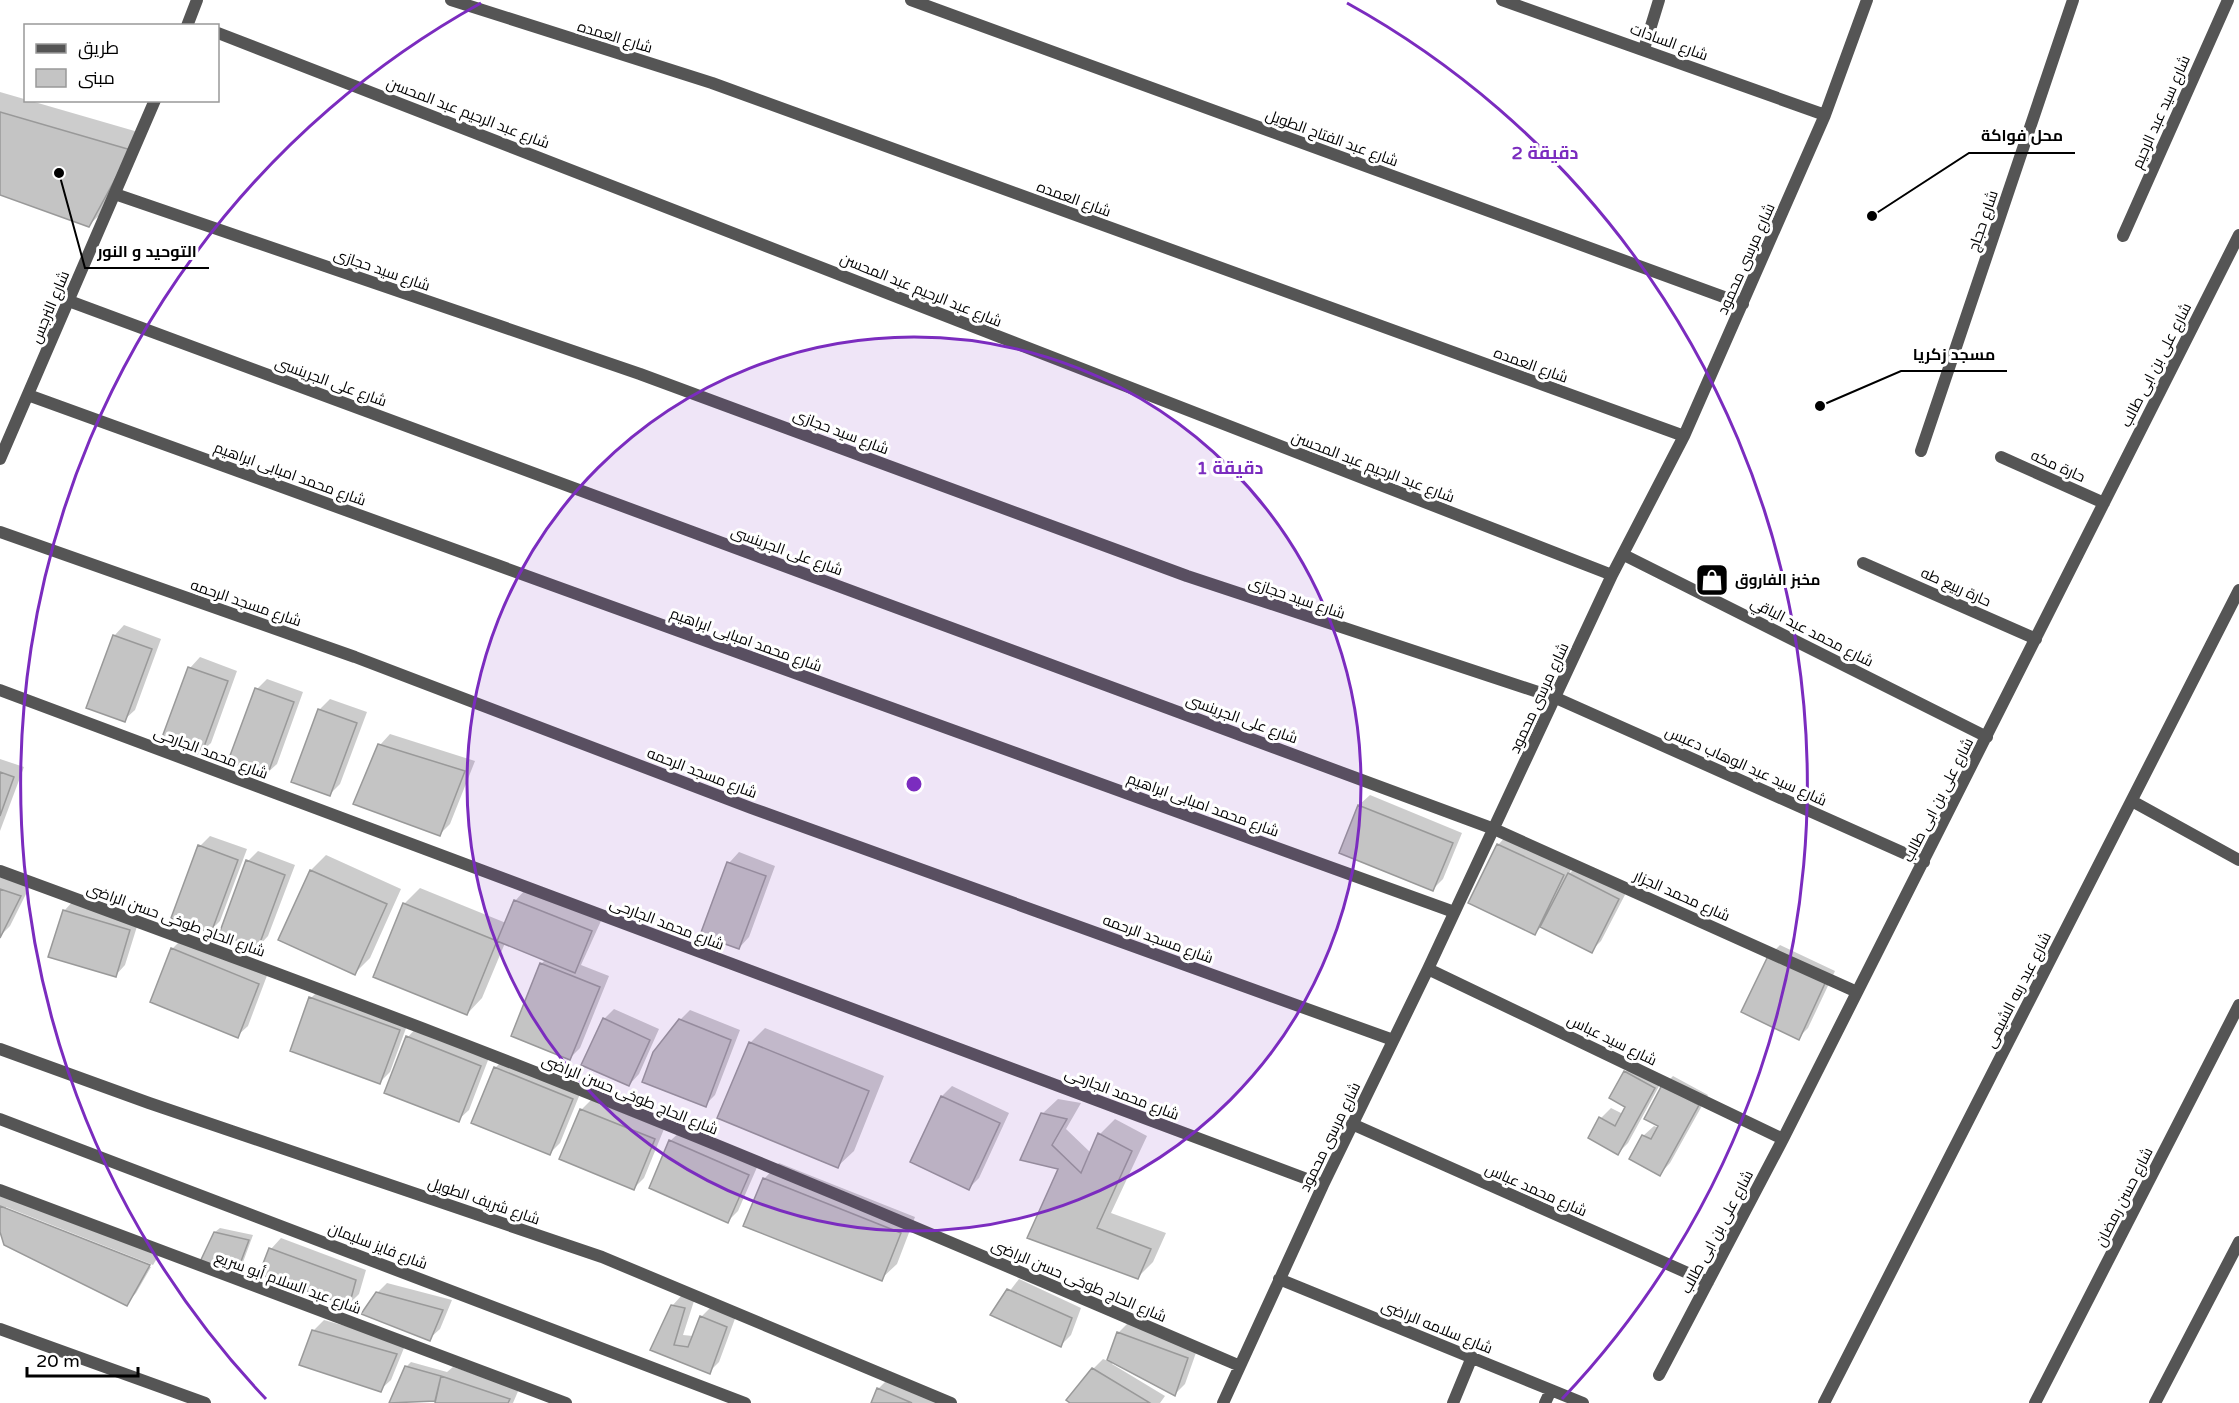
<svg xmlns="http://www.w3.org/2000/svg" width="2239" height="1403" font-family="'Varela Round',Cairo,sans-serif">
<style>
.shadow{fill:#0003}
.building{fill:#c4c4c4;stroke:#999;stroke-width:1.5}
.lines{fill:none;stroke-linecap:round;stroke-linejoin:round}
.minor{stroke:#555;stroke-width:12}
.ring{fill:none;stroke:#7b2cbf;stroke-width:3}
.labels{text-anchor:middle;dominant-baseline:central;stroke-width:6;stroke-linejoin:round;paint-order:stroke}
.street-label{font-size:15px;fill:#000;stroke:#fff}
.poi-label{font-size:15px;font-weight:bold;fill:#000;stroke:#fff;text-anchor:start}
.centre{fill:#7b2cbf;stroke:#fff;stroke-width:3}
.ring-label{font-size:18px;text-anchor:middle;font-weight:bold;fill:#7b2cbf;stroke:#fff;stroke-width:6;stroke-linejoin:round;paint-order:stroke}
.leader{fill:none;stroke:#000;stroke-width:2}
.callout-dot{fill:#000;stroke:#fff;stroke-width:2}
.callout-label{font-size:16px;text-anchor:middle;font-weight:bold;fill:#000;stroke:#fff;stroke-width:6;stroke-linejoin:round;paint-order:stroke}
</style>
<rect width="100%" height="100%" fill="#fff"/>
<path class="shadow" d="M0 92 145 134 105 210 89 225 0 194Z
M124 625 161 639 135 710 124 720 114 636Z
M200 657 237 671 211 743 200 753 190 668Z
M267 679 303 692 277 764 266 774 257 689Z
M330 699 367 712 340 784 330 794 293 781 320 709Z
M390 734 475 761 450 824 440 834 380 745Z
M0 759 24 767 0 831Z
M1370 795 1462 833 1443 879 1433 889 1341 852 1359 805Z
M1508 834 1573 865 1569 874 1579 864 1628 889 1601 941 1591 951 1542 926 1535 933 1498 845Z
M210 836 247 849 220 921 210 931 200 846Z
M258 851 295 865 268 936 258 947 248 861Z
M739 852 775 866 749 937 739 948 729 863Z
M326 855 401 889 370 958 355 973 311 870Z
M0 875 30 886 10 926 0 936Z
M420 888 506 923 515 901 525 890 601 921 581 965 609 976 580 1048 570 1058 513 1035 542 963 546 959 505 943 482 998 467 1014 404 904Z
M74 900 139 920 125 965 115 976 64 911Z
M182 939 268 973 248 1026 237 1036 172 949Z
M1780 945 1835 971 1808 1028 1798 1038 1770 955Z
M321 988 409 1020 390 1072 380 1082 311 998Z
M614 1009 659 1029 639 1074 629 1085 604 1019Z
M690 1010 740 1030 715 1095 705 1105 680 1020Z
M418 1026 490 1055 469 1110 458 1120 386 1092 408 1037Z
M765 1028 884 1076 854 1151 838 1166 750 1043Z
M506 1057 582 1089 560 1143 550 1153 495 1068Z
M1636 1062 1664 1077 1628 1143 1618 1153 1590 1138 1601 1118 1611 1108 1623 1114 1627 1106 1625 1072Z
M1673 1076 1708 1095 1670 1163 1660 1174 1643 1136 1654 1126 1663 1130V1086Z
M952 1086 1009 1113 979 1178 969 1188 942 1096Z
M1058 1099 1081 1103 1066 1129 1091 1153 1100 1134 1115 1119 1147 1136 1111 1213 1166 1233 1153 1262 1138 1277 1029 1237 1061 1168 1022 1159 1042 1114Z
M591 1100 664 1129 644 1178 634 1188 581 1110Z
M681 1131 758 1165 738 1211 728 1221 670 1141Z
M779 1163 915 1217 897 1264 881 1279 764 1179Z
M0 1195 159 1255 153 1265 6 1207V1210L151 1267 136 1293 126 1304 0 1227Z
M220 1228 253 1235 239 1273 234 1278 215 1232Z
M281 1238 366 1270 359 1294 349 1304 261 1273 271 1249Z
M1019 1279 1081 1308 1071 1335 1061 1345 992 1314Z
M387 1283 452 1300 440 1329 429 1339 377 1293Z
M682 1295 695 1298 683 1335 693 1336 701 1317 712 1306 736 1316 719 1362 709 1372 652 1349 672 1306Z
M324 1320 406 1343 391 1380 380 1390 301 1364 314 1330Z
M1128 1323 1198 1347 1185 1384 1175 1394 1113 1362 1112 1364 1165 1396 1160 1403H1073L1093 1369 1103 1359 1108 1361 1118 1333Z
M411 1362 447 1372 453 1367 519 1389 513 1403H437L438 1396 435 1400 390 1403 407 1366Z
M888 1379 946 1403H873L878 1389Z"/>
<path class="building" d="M0 112 131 150 89 227 0 195Z
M113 635 152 649 125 722 86 708Z
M188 667 228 681 201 755 161 740Z
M255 688 294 702 267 776 228 761Z
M318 709 357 723 330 796 291 782Z
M378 744 465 771 440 836 353 804Z
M0 772 14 777 0 816Z
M1358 805 1453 843 1433 891 1339 853Z
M1497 844 1564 875 1535 935 1468 903Z
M198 845 238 860 211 933 171 918Z
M246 860 285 875 258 948 219 934Z
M727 862 766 876 739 949 700 935Z
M310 870 387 904 355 975 278 940Z
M1568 873 1619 899 1592 953 1540 927Z
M0 889 21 896 0 938Z
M514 900 592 931 575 973 497 941Z
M403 903 497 941 467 1015 373 977Z
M63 910 130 930 116 977 48 957Z
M171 948 259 984 238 1038 150 1002Z
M1769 954 1826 981 1799 1040 1741 1012Z
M540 963 600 987 570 1060 511 1036Z
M309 997 400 1030 380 1084 290 1051Z
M603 1018 650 1040 629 1086 581 1065Z
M679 1019 731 1040 706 1107 642 1082 653 1052Z
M406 1036 481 1066 459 1122 384 1093Z
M749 1042 869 1091 838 1168 717 1118Z
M494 1067 573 1099 550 1155 471 1123Z
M1624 1071 1655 1088 1618 1155 1588 1138 1599 1117 1615 1126 1625 1107 1609 1098Z
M1662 1085 1699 1105 1660 1176 1629 1159 1642 1135 1651 1139 1658 1126 1644 1119Z
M941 1096 1000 1123 969 1190 910 1162Z
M580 1109 655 1139 634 1190 559 1159Z
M1041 1113 1067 1119 1052 1145 1081 1173 1098 1133 1132 1151 1097 1228 1151 1249 1138 1279 1027 1238 1058 1169 1020 1160Z
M669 1140 749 1175 728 1223 649 1188Z
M763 1178 901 1233 882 1281 743 1226Z
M0 1206 150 1265 127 1306 4 1245 0 1232Z
M214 1232 249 1240 234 1280 198 1266Z
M269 1248 356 1280 349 1306 259 1274Z
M1007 1289 1072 1318 1061 1347 990 1315Z
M376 1292 443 1310 430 1341 361 1314Z
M671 1305 685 1308 674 1345 688 1347 700 1316 727 1327 710 1374 650 1350Z
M312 1330 397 1354 381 1392 299 1365Z
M1117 1332 1188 1358 1175 1396 1107 1360Z
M405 1366 441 1376 435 1401 389 1403Z
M1092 1368 1150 1403H1070L1066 1400Z
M441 1376 510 1399 508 1403H435Z
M877 1388 912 1403H871Z"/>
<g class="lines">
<path class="minor" d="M451 0 712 83 1684 436
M911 0 1743 304
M1502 0 1825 115
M187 26 197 0
M218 33 1612 575
M1644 49 1659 0
M115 194 640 374 1187 576 1556 698 1924 862
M2123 236 2228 0
M69 301 1494 829 1857 992
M28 395 1454 912
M1921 451 2073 0
M2001 457 2104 503
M0 459 155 100
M0 532 355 657 751 808 1393 1040
M1624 555 1987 737
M1863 563 2036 639
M0 690 1323 1185
M2132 801 2239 860
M0 871C147 925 294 979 440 1035 710 1139 975 1252 1240 1366
M1428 969 1783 1139
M0 1049 149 1103 602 1257 951 1403
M0 1119 745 1403
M1352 1124 1708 1282
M0 1190 566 1403
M1279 1279 1583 1403
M0 1329 205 1403
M1659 1375 1783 1139 2239 235
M1223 1403 1323 1185 1428 969 1612 575 1684 436 1825 115 1867 0
M1453 1403 1472 1357
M1545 1403 1551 1390
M1824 1403 2239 590
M2035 1403 2239 1005
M2155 1403 2239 1242"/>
</g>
<circle cx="914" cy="784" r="447" fill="#7b2cbf" fill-opacity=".12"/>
<g class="ring">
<circle cx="914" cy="784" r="447"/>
<path d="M266 1399A893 893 0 0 1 481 3M1347 3A893 893 0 0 1 1562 1399"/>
</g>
<defs>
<g id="shop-square" transform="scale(1.725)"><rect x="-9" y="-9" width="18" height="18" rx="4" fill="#000" stroke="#fff"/><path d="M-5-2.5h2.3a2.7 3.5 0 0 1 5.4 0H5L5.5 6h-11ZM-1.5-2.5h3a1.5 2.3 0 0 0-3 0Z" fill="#fff"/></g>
</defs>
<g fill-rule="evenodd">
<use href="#shop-square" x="1712" y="580"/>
</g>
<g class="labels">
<g class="street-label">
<text transform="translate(615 37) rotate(17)">شارع العمده</text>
<text transform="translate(1669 42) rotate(20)">شارع السادات</text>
<text transform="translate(2161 112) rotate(-66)">شارع سيد عبد الرحيم</text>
<text transform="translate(468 113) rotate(21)">شارع عبد الرحيم عبد المحسن</text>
<text transform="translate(1332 138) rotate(20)">شارع عبد الفتاح الطويل</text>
<text transform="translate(1074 199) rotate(20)">شارع العمده</text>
<text transform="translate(1983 221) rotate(-71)">شارع حجاج</text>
<text transform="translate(1746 259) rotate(-66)">شارع مرسى محمود</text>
<text transform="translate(382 270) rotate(19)">شارع سيد حجازى</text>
<text transform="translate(921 290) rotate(22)">شارع عبد الرحيم عبد المحسن</text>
<text transform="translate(50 307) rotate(-67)">شارع النرجس</text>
<text transform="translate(1531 365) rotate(20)">شارع العمده</text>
<text transform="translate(2156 365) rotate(-63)">شارع على بن ابى طالب</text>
<text transform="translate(331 382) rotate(20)">شارع على الجرينسى</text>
<text transform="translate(841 432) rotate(21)">شارع سيد حجازى</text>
<text transform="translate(2058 466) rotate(24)">حارة مكه</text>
<text transform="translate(1373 467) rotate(21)">شارع عبد الرحيم عبد المحسن</text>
<text transform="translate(290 474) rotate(20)">شارع محمد امبابى ابراهيم</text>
<text transform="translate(787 551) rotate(20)">شارع على الجرينسى</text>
<text transform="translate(1956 587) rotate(24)">حارة ربيع طه</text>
<text transform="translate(1297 598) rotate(19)">شارع سيد حجازى</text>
<text transform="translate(246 603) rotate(19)">شارع مسجد الرحمه</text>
<text transform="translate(1812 632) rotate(27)">شارع محمد عبد الباقي</text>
<text transform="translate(746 640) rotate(20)">شارع محمد امبابى ابراهيم</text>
<text transform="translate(1539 698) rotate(-65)">شارع مرسى محمود</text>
<text transform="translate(1242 719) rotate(20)">شارع على الجرينسى</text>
<text transform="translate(211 753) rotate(21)">شارع محمد الجارحى</text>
<text transform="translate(1746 766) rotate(24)">شارع سيد عبد الوهاب دعبس</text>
<text transform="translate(702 773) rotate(21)">شارع مسجد الرحمه</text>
<text transform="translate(1938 800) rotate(-63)">شارع على بن ابى طالب</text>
<text transform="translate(1203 805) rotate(20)">شارع محمد امبابى ابراهيم</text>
<text transform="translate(1682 896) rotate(24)">شارع محمد الجزار</text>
<text transform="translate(176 920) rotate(20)">شارع الحاج طوخى حسن الراضى</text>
<text transform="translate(667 924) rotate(21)">شارع محمد الجارحى</text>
<text transform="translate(1158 939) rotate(20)">شارع مسجد الرحمه</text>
<text transform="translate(2018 990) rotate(-63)">شارع عبد ربه الشيمى</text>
<text transform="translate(1612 1040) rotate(26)">شارع سيد عباس</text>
<text transform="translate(1122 1094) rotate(21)">شارع محمد الجارحى</text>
<text transform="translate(630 1095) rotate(22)">شارع الحاج طوخى حسن الراضى</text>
<text transform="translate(1330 1137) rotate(-64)">شارع مرسى محمود</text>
<text transform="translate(1536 1190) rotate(24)">شارع محمد عباس</text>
<text transform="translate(2124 1197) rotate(-63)">شارع حسن رمضان</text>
<text transform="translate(484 1201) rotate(19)">شارع شريف الطويل</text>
<text transform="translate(1717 1232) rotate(-62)">شارع على بن ابى طالب</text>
<text transform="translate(378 1246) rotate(21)">شارع فايز سليمان</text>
<text transform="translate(1079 1281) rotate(23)">شارع الحاج طوخى حسن الراضى</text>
<text transform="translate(288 1283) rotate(20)">شارع عبد السلام أبو سريع</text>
<text transform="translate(1437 1327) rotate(22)">شارع سلامه الراضى</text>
</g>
<g class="poi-label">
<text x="1735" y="580">مخبز الفاروق</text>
</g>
</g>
<circle cx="914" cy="784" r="9" class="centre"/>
<g class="ring-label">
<text x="1545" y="159">2 دقيقة</text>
<text x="1230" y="474">1 دقيقة</text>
</g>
<path class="leader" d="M1872 216L1969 153H2075M59 173L85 268H209M1820 406L1901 371H2007"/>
<g class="callout-dot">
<circle cx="1872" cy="216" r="6"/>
<circle cx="59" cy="173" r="6"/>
<circle cx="1820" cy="406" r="6"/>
</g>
<g class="callout-label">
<text x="2022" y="141">محل فواكة</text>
<text x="147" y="257">التوحيد و النور</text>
<text x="1954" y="360">مسجد زكريا</text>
</g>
<rect x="24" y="24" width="195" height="78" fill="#ffffff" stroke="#999999" stroke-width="1.5"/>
<rect x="36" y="44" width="30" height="9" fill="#555555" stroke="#999999" stroke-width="1.5"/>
<text x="78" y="54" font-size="18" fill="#000000">طريق</text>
<rect x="36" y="69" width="30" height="18" fill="#c4c4c4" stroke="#999999" stroke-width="1.5"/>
<text x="78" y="84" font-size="18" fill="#000000">مبنى</text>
<path d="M27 1367v9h111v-9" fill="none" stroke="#000000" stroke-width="3"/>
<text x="36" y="1367" font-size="18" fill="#000000" stroke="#ffffff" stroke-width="4.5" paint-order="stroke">20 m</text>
</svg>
